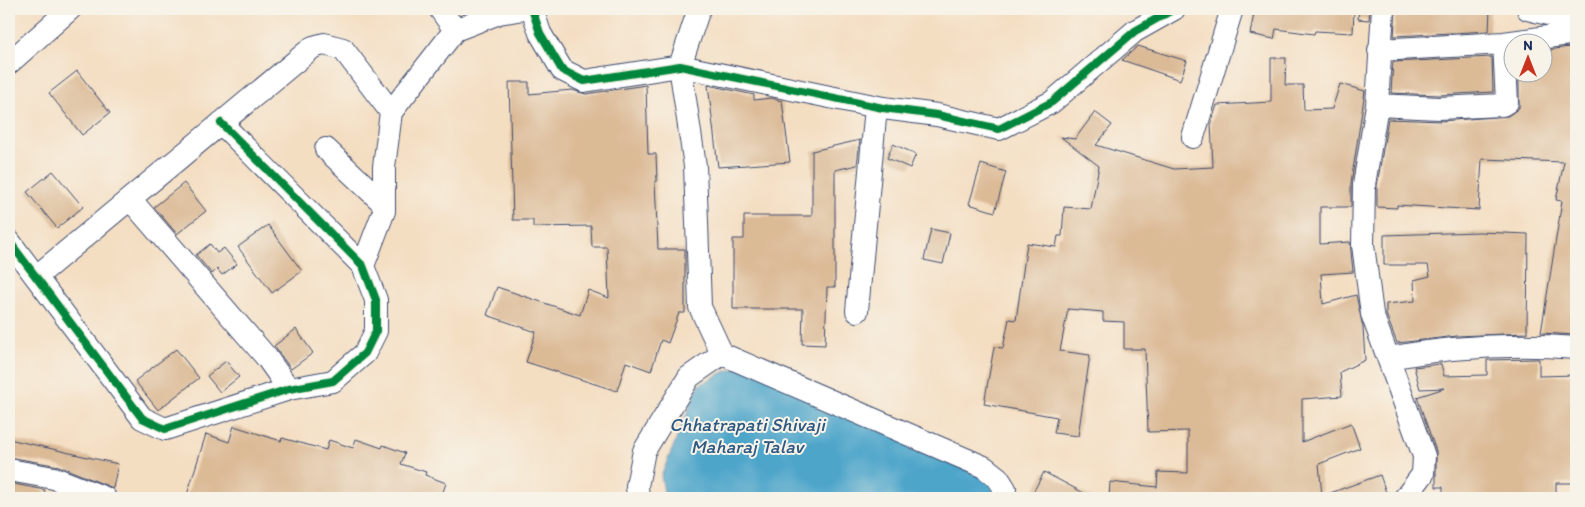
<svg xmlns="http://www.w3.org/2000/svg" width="1585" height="507" font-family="Itim,sans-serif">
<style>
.water{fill:#4da5ca;stroke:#346a94}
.building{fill:#dbba96}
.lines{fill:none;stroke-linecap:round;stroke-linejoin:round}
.minor-casing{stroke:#3c496d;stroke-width:24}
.minor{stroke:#fff;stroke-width:22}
.cycleway-casing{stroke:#f7f3e8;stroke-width:11}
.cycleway{stroke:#00873e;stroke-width:8}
.labels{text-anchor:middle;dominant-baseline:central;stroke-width:4;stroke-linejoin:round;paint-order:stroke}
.water-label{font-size:19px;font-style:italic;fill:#2c5884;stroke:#f7f3e8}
</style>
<rect width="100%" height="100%" fill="#f7f3e8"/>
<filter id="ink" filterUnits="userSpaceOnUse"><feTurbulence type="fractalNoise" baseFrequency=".02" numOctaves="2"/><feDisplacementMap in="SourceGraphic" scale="10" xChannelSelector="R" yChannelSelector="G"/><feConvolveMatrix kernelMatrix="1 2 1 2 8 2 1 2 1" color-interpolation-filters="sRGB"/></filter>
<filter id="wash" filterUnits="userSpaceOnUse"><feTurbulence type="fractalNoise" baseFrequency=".0096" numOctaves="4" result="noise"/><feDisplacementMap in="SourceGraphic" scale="20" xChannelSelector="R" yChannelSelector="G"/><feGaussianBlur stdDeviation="1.12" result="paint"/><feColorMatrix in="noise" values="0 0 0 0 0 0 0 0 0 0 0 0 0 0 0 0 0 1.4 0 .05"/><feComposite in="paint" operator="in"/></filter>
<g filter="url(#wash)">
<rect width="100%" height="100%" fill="#f4dec2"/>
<path class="water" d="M744 367 989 480 997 498H665L661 476 699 385 726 371Z"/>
<g id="blocks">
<path class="building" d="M1255 9H1354L1353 33 1315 31 1314 34 1276 29 1274 39 1250 34Z
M1359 9H1370L1369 20 1358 19Z
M1396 9H1490L1489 31 1394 36Z
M1138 46 1187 61 1180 80 1122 60Z
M1576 46V335L1541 333 1562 201 1556 200 1564 162 1482 159 1479 210 1397 205V208L1377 207V186L1388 119 1440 121 1508 116 1519 108V72H1542V51Z
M1492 57 1493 92 1439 95 1391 93 1393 62Z
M1271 58H1286L1285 85H1303L1304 110 1332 109 1340 84 1365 91 1351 183V207H1320V244L1350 242 1353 272 1321 274 1323 304 1356 295 1363 327 1365 360 1340 372 1342 396 1302 399V442L1351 423 1360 448 1319 464 1322 496 1380 475 1388 498H1109L1110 482 1157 487 1158 472 1188 473V431L1148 432 1145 349H1124V322L1103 321V312L1068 309 1060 351 1090 355 1078 436 1054 433 1057 417 984 404 994 347 1003 348 1009 319 1016 320 1027 243 1056 247 1058 236H1062L1064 207 1091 209 1099 166 1061 137 1075 139 1095 112 1112 125 1096 145 1174 169 1213 167 1211 123 1217 105 1271 102Z
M77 71 110 113 82 135 49 93Z
M509 82H529V94L572 90 586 94 646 85 648 154H656L657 181H655L658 249H685V313H679L668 343 661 340 651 371 626 362 617 391 526 362 536 332 487 315 497 287 580 315 588 290 609 298 607 247H592L591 226 533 227V220H513Z
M708 85 754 95V100L771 98 782 101 790 162 718 167Z
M860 140 857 165 835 170V287H827L825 345 802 344 803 309H733V239H744V216H812V151Z
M893 144 916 154 910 168 887 158Z
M981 164 1006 172 995 212 969 204Z
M53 171 83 207 57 228 27 192Z
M184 183 206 211 177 234 154 207Z
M268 225 302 271 272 293 238 247Z
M931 229 950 233 943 264 924 260Z
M1479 232 1528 234 1527 333 1457 336 1397 343 1386 314V304L1415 301 1414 280 1430 276 1428 265H1384V235Z
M210 244 217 253 224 248 237 264 222 275 217 269 212 274 196 255Z
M296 329 313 353 291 369 274 346Z
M176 349 199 378 158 410 135 381Z
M1539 359V376L1576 375V483H1556V498H1443V487H1436V451L1417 397 1445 388 1420 389 1414 367 1441 364 1444 376 1487 375V360Z
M226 361 239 377 220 392 207 376Z
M234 426 281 441 282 438 326 450 329 440 353 448 356 439 382 448 383 445 405 453 401 464 426 472 425 475 446 483 441 498H186L206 434 229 442Z
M9 439 118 464 113 488 59 466 9 457Z
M1044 472 1093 498H1030Z
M9 483 45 490 43 498H9Z"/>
</g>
</g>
<g filter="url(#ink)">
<use href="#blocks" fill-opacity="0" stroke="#3c496d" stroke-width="1"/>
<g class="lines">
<g class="minor-casing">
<path id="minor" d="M440 9 455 30 499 13 523 9
M532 9 540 33 562 70 584 81 680 66 883 108 937 115 999 129 1052 102 1135 31 1174 9
M699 9 680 66 695 166 700 307 722 354 984 467 998 478 1005 489 1002 498
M1383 9 1377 105 1364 185 1363 245 1372 314 1424 456 1423 474 1405 498
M1528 9 1576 21
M1379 50 1504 43 1576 33
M9 63 70 9
M1377 105 1439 108 1502 105 1507 102 1504 43
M1193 137 1232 9
M326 149 384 204
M130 199 267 358 289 389
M9 241 142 418 165 429 289 389 333 381 365 353 376 331V300L363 266 221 123
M363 266 384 211V167L391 112 455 30
M37 276 313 47 324 44 343 49 391 112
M857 311 876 107
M1388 358C1450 347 1513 343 1576 348
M9 470 54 478 105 498
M638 498 637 486 644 451 689 377 722 354"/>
</g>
<use href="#minor" class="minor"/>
<g class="cycleway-casing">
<path id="cycleway" d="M532 9 540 33 562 70 584 81 680 66 883 108 937 115 999 129 1052 102 1135 31 1174 9
M9 241 142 418 165 429 289 389 333 381 365 353 376 331V300L363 266 221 123"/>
</g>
<use href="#cycleway" class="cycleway"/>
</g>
</g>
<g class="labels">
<g class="water-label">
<text x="747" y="424">Chhatrapati Shivaji<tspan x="747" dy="22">Maharaj Talav</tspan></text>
</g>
</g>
<rect width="1585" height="507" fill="none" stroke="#f7f3e8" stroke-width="30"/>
<g transform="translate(1528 58)"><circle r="24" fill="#f7f3e8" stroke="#9fa5b1"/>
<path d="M0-4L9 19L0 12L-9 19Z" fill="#c8321e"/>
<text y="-8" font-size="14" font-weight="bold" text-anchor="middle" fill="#1b2f5e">N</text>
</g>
</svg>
